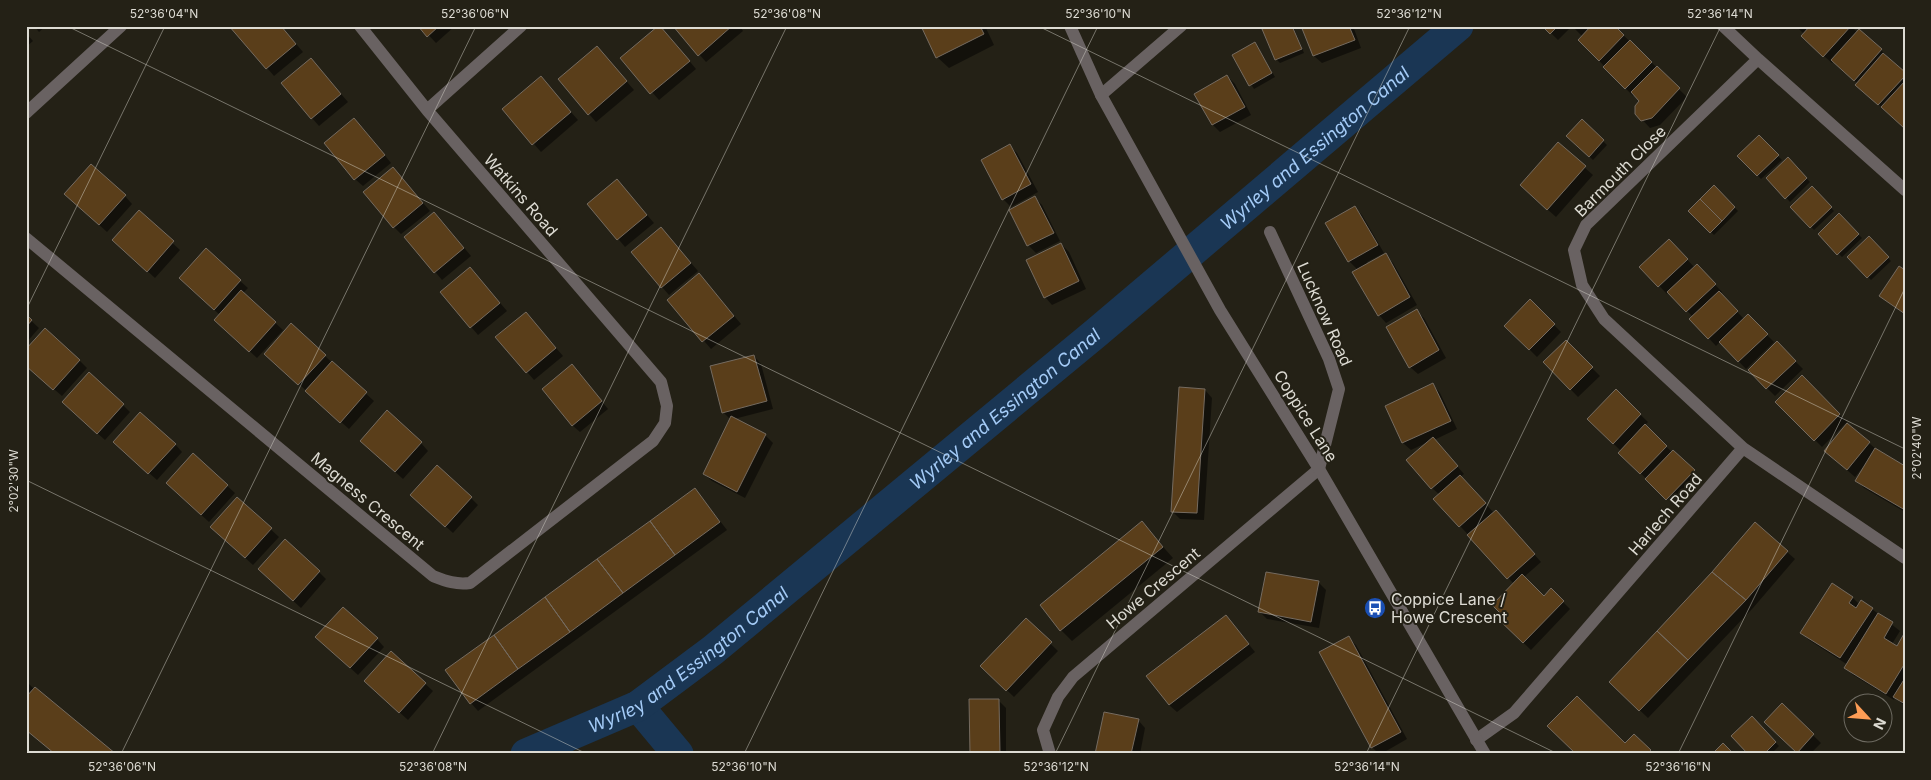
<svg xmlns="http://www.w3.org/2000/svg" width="1931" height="780" font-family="Inter,sans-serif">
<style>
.shadow{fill:#0007}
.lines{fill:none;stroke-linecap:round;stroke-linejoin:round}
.canal{stroke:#1a3654;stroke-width:31}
.building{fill:#5a3e1a;stroke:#756b60}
.minor{stroke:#696262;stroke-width:12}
.tertiary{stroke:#696262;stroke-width:12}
.ticks{fill:none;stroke:#dddbd3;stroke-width:1;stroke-opacity:0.45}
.labels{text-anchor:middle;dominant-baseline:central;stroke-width:4;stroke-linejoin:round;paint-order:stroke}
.street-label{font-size:16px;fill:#dddbd3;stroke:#242116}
.poi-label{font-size:16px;fill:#dddbd3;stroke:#242116;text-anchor:start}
.water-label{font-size:18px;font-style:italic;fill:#a4cbf7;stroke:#242116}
.neatline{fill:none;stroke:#dddbd3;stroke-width:2}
.ticks-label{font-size:12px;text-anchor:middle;fill:#dddbd3}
</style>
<rect width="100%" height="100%" fill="#242116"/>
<path class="shadow" d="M34 26H46L39 32Z
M231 26H281L303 52 274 76Z
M420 26H455L436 43Z
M674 26H740L743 31 706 62Z
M922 26H985L994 45 949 68 937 57Z
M1273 26H1293L1304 53 1280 63 1276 59 1264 30Z
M1303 26H1353L1361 48 1322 63 1314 56Z
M1544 26H1614L1687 97 1660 125 1650 128 1636 113 1641 101 1635 94 1633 96 1579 40 1583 37 1572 26 1558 40Z
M1796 26H1851L1858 33 1859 31 1881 50 1889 58 1888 59 1905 74V127L1864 92 1858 84 1834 61 1832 63 1810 44 1804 34Z
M26 33 33 41 26 47Z
M667 34 696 69 659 100 622 58Z
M1255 44 1275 77 1254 89 1233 56Z
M604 55 634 90 596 122 589 114Z
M318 67 348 102 319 126 312 118Z
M1227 76 1235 84 1251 115 1220 132 1213 125Z
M541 78 578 120 541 152 504 110Z
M1582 121 1607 145 1593 160 1568 136Z
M362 127 391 163 363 186 355 179Z
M1759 137 1782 160 1761 179 1739 156Z
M1558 144 1593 175 1556 217 1529 193Z
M1009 146 1017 153 1038 192 1011 207 1003 199Z
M1788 159 1810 182 1790 202 1768 178Z
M393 168 430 211 401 234 394 227Z
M617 180 654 223 625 247 589 204Z
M1714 187 1738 211 1714 235 1690 211Z
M1812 188 1834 211 1814 230 1792 207Z
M125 196 132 204 107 232 73 201Z
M1035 198 1042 205 1060 241 1036 253 1028 245 1010 210Z
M1354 207 1362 215 1384 253 1367 262 1368 265 1385 255 1393 263 1417 305 1386 323 1379 315 1358 270 1349 261Z
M139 212 180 250 155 278 121 247Z
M1839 215 1862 238 1842 257 1819 234Z
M442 221 471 256 442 280 406 237Z
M661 228 698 271 669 295 662 287Z
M1869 238 1891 261 1871 280 1849 257Z
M1669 240 1695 268 1704 273 1722 292 1720 294 1744 319 1748 316 1774 342 1746 369 1720 342 1716 346 1691 319 1693 317 1669 292 1667 294 1641 267Z
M1061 244 1069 252 1086 289 1052 305 1045 297Z
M1905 272V315L1880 296Z
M477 276 507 311 478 335 442 293Z
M240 281 248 288 243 293 283 330 257 358 223 327 220 315 188 286Z
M706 282 741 324 711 349 669 300Z
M1530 301 1561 332 1537 357 1506 326Z
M1416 311 1424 318 1446 358 1418 374 1410 367Z
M26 316 39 328 26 343Z
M533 321 563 356 534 380 497 337Z
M1566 342 1600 376 1578 397 1544 362Z
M1777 343 1803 369 1775 396 1749 370Z
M325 356 374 401 349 429 273 361Z
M754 356 761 364 773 409 734 419 765 435 773 443 745 498 712 481 704 474 731 420 723 412Z
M79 360 87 368 62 396 26 365Z
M579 373 608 409 580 432 572 425Z
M1802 377 1847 422 1822 447 1777 402Z
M1433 385 1440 393 1457 429 1434 440 1464 474 1460 477 1494 513 1503 519 1541 562 1523 578 1544 597 1551 590 1570 609 1531 650 1497 617 1501 613 1514 584 1435 499 1440 495 1432 488 1428 442 1411 450 1403 443 1387 406Z
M1205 390 1212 398 1204 520 1180 519 1172 511Z
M1616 391 1648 422 1644 426 1701 479 1674 506 1620 453 1621 451 1588 419Z
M123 405 130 412 105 440 71 410Z
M1847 424 1877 450 1905 467V512L1864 488 1857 481 1864 468 1863 467 1855 477 1825 451Z
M421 443 428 451 403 479 369 448Z
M175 444 182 452 157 480 123 450Z
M193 455 235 493 209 522 175 491Z
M695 489 727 530 478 711 471 703Z
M237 498 279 537 253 565 219 534Z
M471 498 478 505 453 533 419 502Z
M1142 523 1173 558 1072 641 1061 630Z
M1787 552 1795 559 1753 608 1648 718 1610 682Z
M319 572 326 579 301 608 267 577Z
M1318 582 1326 590 1319 628 1267 619 1260 612Z
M1852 597 1860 605 1872 609 1900 631 1892 644 1898 647 1905 635V706L1895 698 1894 700 1853 675 1846 668 1848 665 1809 640 1802 633Z
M1226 616 1255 652 1177 712 1169 705Z
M1026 620 1058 651 1014 697 982 666Z
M1348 638 1356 645 1407 739 1381 754H1379L1372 747Z
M377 639 384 647 358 675 324 644Z
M392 653 433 691 408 720 374 689Z
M26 681 34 689 26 730Z
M998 700 1006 708V754H971Z
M1782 705 1821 743 1810 754H1799L1766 722Z
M1752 718 1779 746 1771 754H1750Z
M1138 720 1145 728 1140 754H1096Z"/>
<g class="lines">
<g class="canal">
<path d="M638 706 678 754"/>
<path id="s1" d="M526 754 638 706 713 650 1096 333 1458 26"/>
</g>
</g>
<path class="building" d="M229 26H281L296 44 266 69Z
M418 26H439L427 37Z
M658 26H660L690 61 650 94 620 58Z
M673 26H732L698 56Z
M921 26H980L984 34 936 58Z
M1269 26H1292L1302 49 1275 60 1262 29Z
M1301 26H1349L1355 40 1313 56Z
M1542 26H1558L1550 34Z
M1591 26H1615L1624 35 1599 61 1578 40Z
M1810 26H1851L1823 57 1801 36Z
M1859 29 1882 49 1854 81 1831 60Z
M1630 40 1652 62 1625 89 1603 67Z
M1255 42 1272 73 1249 86 1232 55Z
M597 46 627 81 588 115 558 79Z
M1883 53 1905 72V76L1878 105 1855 85Z
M311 58 341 94 311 119 281 83Z
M1657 66 1680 88 1652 118 1641 121 1635 114V106L1639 101 1631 92Z
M1227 75 1245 107 1212 125 1194 94Z
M541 76 571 112 532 145 502 109Z
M1905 81V127L1904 128 1881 107Z
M354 118 385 155 354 180 324 143Z
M1582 119 1604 140 1589 157 1566 136Z
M1759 135 1779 155 1757 176 1737 156Z
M1558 142 1586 166 1547 210 1520 185Z
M1010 144 1031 184 1002 200 981 160Z
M1788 157 1807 178 1785 199 1766 178Z
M91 164 126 195 99 225 64 194Z
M393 167 423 203 393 228 363 192Z
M617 179 647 215 617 240 587 204Z
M1714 185 1735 207 1722 221 1700 199Z
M1812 186 1832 207 1810 228 1790 207Z
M1035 196 1054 233 1027 246 1009 210Z
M1700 199 1722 221 1710 233 1688 211Z
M1355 206 1378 245 1348 262 1325 223Z
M139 210 174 241 147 272 112 240Z
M434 212 464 248 434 273 404 237Z
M1839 213 1859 234 1837 255 1818 234Z
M661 227 691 263 661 288 631 252Z
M1869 236 1889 257 1867 278 1847 257Z
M1669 239 1688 259 1658 287 1639 267Z
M1061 243 1079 281 1044 298 1026 260Z
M206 248 241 280 214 310 179 278Z
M1386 253 1410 297 1378 316 1352 272Z
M1697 264 1716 284 1686 312 1667 292Z
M1899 266 1905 270V314L1879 296Z
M470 267 500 303 470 328 440 292Z
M699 273 734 316 702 342 667 300Z
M241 290 276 322 249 352 214 320Z
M1719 291 1738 311 1708 339 1689 319Z
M1530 299 1555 324 1529 350 1504 326Z
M1417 309 1439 350 1409 368 1386 327Z
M526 312 556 348 526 373 495 337Z
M26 314 32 320 26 327Z
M1748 314 1768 334 1738 362 1719 342Z
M291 323 326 355 298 385 264 354Z
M45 328 80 360 53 390 26 366V349Z
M1566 340 1593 367 1570 390 1543 362Z
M1777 341 1796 361 1766 389 1748 370Z
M754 355 767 401 722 413 710 366Z
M332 361 367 392 340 423 305 391Z
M572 364 602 401 572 426 542 389Z
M89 372 124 404 97 434 62 402Z
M1802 375 1840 414 1814 441 1775 402Z
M1433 383 1451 421 1402 443 1385 406Z
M1179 387 1205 389 1197 513 1171 512Z
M1616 389 1641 414 1613 444 1587 419Z
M387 410 422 442 395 472 360 441Z
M140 412 176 444 148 474 113 442Z
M731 416 766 434 737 492 703 474Z
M1847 423 1870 442 1847 470 1824 451Z
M1645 424 1667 446 1640 474 1618 453Z
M1433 437 1458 466 1431 489 1406 460Z
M1875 448 1905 466V510L1855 481Z
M1673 450 1695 470 1666 500 1645 479Z
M193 453 228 485 201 515 166 483Z
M437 465 472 497 445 527 410 495Z
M1460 475 1486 503 1459 527 1433 499Z
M695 488 720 522 675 555 650 521Z
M237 497 272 528 245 558 210 527Z
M1496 510 1535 554 1507 579 1467 535Z
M650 521 675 555 623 593 597 559Z
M1142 521 1163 547 1060 631 1040 605Z
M1755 522 1788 551 1746 600 1712 572Z
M285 539 320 571 293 601 258 569Z
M597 559 623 593 570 632 545 597Z
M1266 572 1319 581 1311 622 1258 612Z
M1712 572 1746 600 1688 660 1657 631Z
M1522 574 1544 596 1551 588 1564 601 1523 643 1496 617 1500 613 1492 605Z
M1832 583 1853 597 1849 603 1856 608 1861 600 1873 608 1840 658 1800 633Z
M545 597 570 632 518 669 494 635Z
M343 607 378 638 350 668 315 637Z
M1878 613 1893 622 1884 638 1897 646 1905 632V663L1886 694 1844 668Z
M1226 615 1249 644 1169 705 1146 676Z
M1026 618 1052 642 1006 691 980 666Z
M1657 631 1688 660 1639 711 1609 682Z
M494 635 518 669 470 704 445 670Z
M1349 636 1401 732 1371 748 1319 652Z
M391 651 426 683 399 713 364 681Z
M1905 678V704L1893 697Z
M35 687 116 754H55L26 730V697Z
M1577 696 1625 743 1634 734 1651 750 1647 754H1576L1547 726Z
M969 699H999L1000 754H970Z
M1782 703 1814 734 1797 753 1764 722Z
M1104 712 1139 719 1131 754H1095Z
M1752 716 1776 742 1764 754H1748L1731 736Z
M1723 743 1734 754H1712Z"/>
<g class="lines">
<path class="minor" d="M1723 26 1758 59
M1101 95 1181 26
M427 110 521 26
M26 113 121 26
M26 238 433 576C446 581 456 585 470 583L653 441 665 423 667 406 661 382 427 110 360 26
M1743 448 1604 319 1582 285 1574 250 1586 225 1758 59 1905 190
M1476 740 1514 713 1743 448 1905 558
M1050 754 1043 730 1058 697 1073 677 1319 469 1339 389 1329 359 1270 232"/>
<path class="tertiary" d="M1070 26 1101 95 1220 310 1319 469 1485 754"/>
</g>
<path class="ticks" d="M67 26 1558 754M1038 26 1905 449M26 310 165 26M26 480 587 754M121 754 476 26M432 754 787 26M744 754 1098 26M1055 754 1410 26M1366 754 1721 26M1678 754 1905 288"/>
<defs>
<g id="bus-disc" transform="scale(1.125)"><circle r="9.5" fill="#1a4fb4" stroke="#242116"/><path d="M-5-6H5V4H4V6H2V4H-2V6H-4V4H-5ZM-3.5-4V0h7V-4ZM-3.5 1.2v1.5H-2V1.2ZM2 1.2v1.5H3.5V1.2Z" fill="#fff"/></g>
</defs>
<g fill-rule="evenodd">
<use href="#bus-disc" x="1375" y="608"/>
</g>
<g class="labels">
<g class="street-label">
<text transform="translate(1620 171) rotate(-45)">Barmouth Close</text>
<text transform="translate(521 195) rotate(49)">Watkins Road</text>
<text transform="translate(1325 314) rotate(66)">Lucknow Road</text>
<text transform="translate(1306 416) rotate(58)">Coppice Lane</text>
<text transform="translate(368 501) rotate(40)">Magness Crescent</text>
<text transform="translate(1665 514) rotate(-49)">Harlech Road</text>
<text transform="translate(1153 588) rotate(-40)">Howe Crescent</text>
</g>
<g class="poi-label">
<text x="1391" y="599">Coppice Lane /<tspan x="1391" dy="18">Howe Crescent</tspan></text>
</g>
<g class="water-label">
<text stroke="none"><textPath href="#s1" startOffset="999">Wyrley and Essington Canal</textPath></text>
<text stroke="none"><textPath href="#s1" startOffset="594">Wyrley and Essington Canal</textPath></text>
<text stroke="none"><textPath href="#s1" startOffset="189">Wyrley and Essington Canal</textPath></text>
</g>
</g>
<rect width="1931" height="780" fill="none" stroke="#242116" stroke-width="55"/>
<g transform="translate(1868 718) rotate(116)"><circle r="24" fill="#242116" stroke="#6e6b62"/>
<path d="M0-4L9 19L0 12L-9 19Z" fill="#fd9c55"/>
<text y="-8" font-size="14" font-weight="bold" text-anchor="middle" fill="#dddbd3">N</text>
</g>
<rect x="28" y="28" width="1876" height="724" class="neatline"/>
<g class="ticks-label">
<text x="164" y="18">52°36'04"N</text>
<text x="475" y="18">52°36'06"N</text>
<text x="787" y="18">52°36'08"N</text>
<text x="1098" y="18">52°36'10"N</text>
<text x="1409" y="18">52°36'12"N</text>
<text x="1720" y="18">52°36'14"N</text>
<text transform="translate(1917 448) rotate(-90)" y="4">2°02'40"W</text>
<text transform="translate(14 481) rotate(-90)" y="4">2°02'30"W</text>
<text x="122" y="771">52°36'06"N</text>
<text x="433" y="771">52°36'08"N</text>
<text x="744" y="771">52°36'10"N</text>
<text x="1056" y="771">52°36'12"N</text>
<text x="1367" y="771">52°36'14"N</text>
<text x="1678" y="771">52°36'16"N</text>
</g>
</svg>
